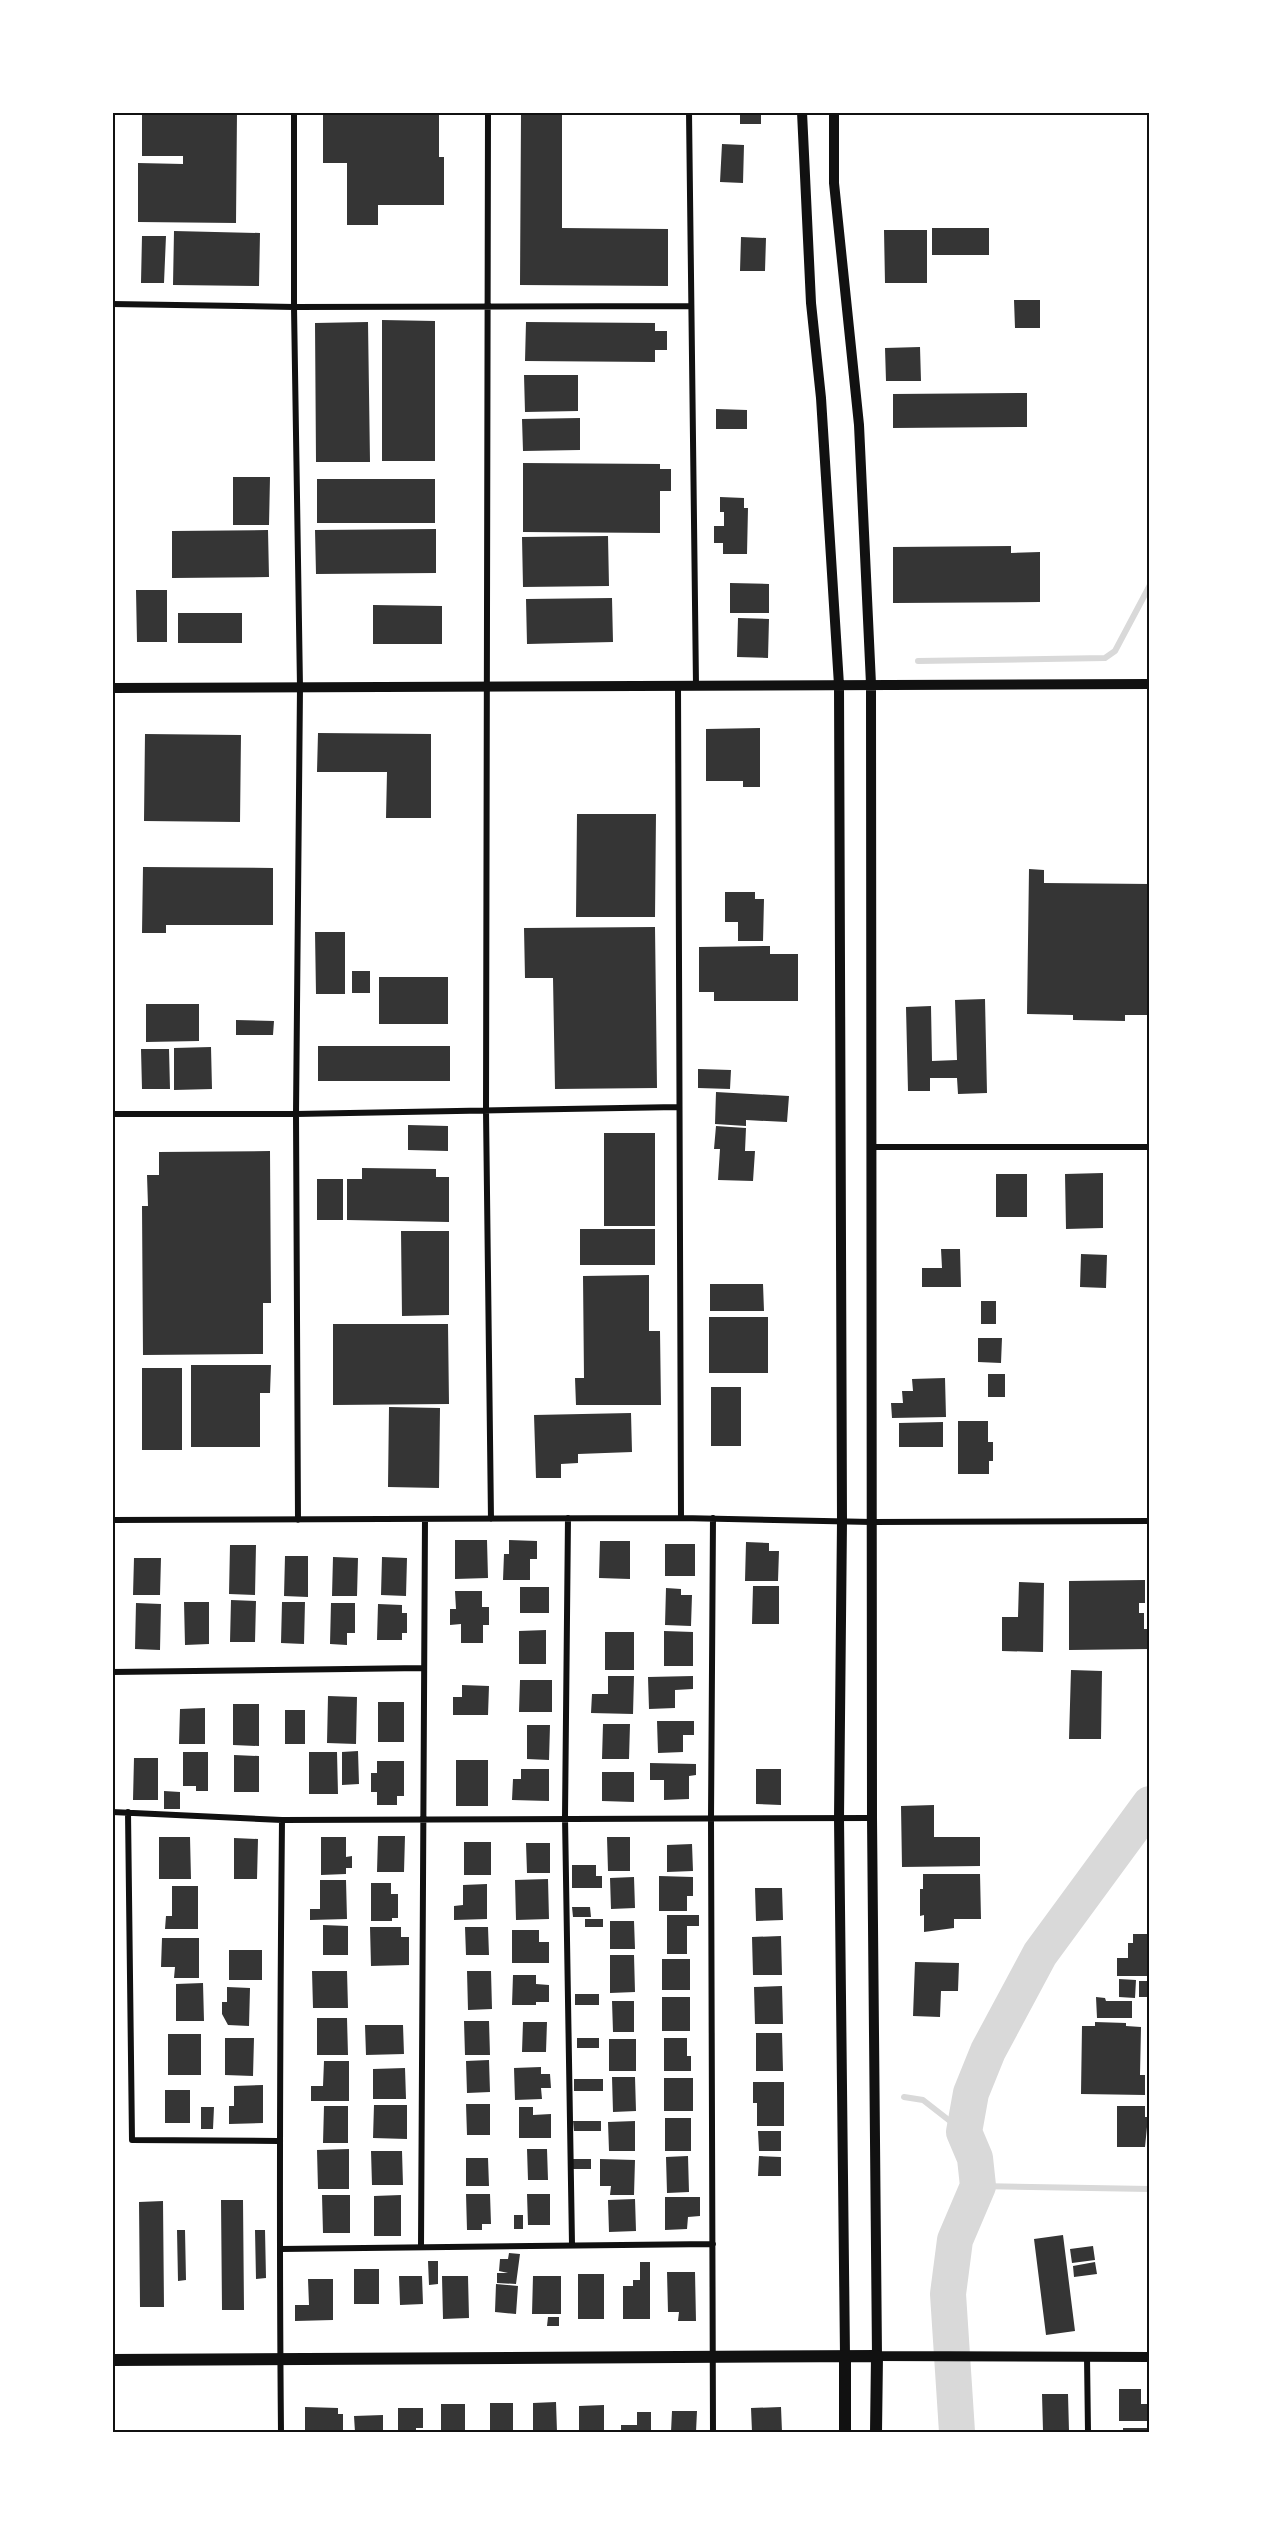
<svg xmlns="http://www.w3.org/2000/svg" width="1262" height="2545" font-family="'Work Sans',sans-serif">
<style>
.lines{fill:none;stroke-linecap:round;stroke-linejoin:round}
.stream{stroke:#d9d9d9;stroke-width:6}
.river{stroke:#d9d9d9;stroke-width:36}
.building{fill:#353535}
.minor{stroke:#111;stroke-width:6}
.tertiary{stroke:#111;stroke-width:10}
.secondary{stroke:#111;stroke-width:12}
.neatline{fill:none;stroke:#111;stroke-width:2}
</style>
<rect width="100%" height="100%" fill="#fff"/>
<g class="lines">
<path class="stream" d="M918 661 1105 658 1115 651 1150 585
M904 2097 923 2100 964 2132
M978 2186 1150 2189"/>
<path class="river" d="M957 2432 948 2294 955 2240 978 2186 975 2158 964 2132 971 2093 988 2051 1040 1954 1150 1804"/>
</g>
<path class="building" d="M142 112H237L236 223 138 222V163L183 164V156H142Z
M323 112H439V157H444V205H378V225H347V163H323Z
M740 112H761V124H740Z
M521 115H562V228L668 229V286L520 285Z
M722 144 744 145 743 183 720 182Z
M932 228H989V255H932Z
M884 230H927V283H885Z
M174 231 260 233 259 286 173 285Z
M142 236H166L164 283H141Z
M741 237 766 238 765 271H740Z
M1014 300H1040V328H1015Z
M382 320 435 321V461H382Z
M368 322 370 462H316L315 323Z
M526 322 655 323V331H667V350H655V362L525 361Z
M920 347 921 381H886L885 348Z
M524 375H578V411L525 412Z
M1027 393V427L893 428V394Z
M716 409 747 410V429H716Z
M580 418V450L523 451 522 419Z
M523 463 660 464V469H671V491H660V533L523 532Z
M233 477H270L269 525H233Z
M317 479H435V523H317Z
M720 497 744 498V508H748L747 554H723V543H714V526H724V512H720Z
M436 529V573L316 574 315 530Z
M268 530 269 577 172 578V531Z
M608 536 609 586 523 587 522 537Z
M1011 546V553L1040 552V602L893 603V547Z
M730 583 769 584V613H730Z
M136 590H167V642H137Z
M612 598 613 642 527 644 526 599Z
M373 605 442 606V644H373Z
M178 613H242V643H178Z
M738 618 769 619 768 658 737 657Z
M760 728V787H743V781H706V729Z
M318 733 431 734V818H386L387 772H317Z
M145 734 241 735 240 822 144 821Z
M577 814H656L655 917H576Z
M143 867 273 868V925H166V933H142Z
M1029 869 1044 870V883L1150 884V1015H1125V1021L1073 1020V1015L1027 1014Z
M725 892H755V899H764L763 941H738V922H725Z
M655 927 657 1088 555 1089 553 978H525L524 928Z
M315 932H345V994H316Z
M770 946V954H798V1001H714V992H699V947Z
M352 971H370V993H352Z
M379 977H448V1024H379Z
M985 999 987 1093 958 1094 957 1078H930V1091H908L906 1007 931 1006 932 1061 957 1060 955 1000Z
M146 1004H199V1041L146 1042Z
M236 1020 274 1021 273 1035H236Z
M318 1046H450V1081H318Z
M211 1047 212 1089 174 1090V1048Z
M141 1049H169L170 1089H142Z
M698 1069 731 1070 730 1089 698 1088Z
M716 1092 789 1096 787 1122 746 1120V1126L715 1124Z
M408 1125 448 1126V1151L408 1150Z
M716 1126 746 1128 745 1151H755L753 1181 718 1180 720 1149H714Z
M604 1133H655V1226H604Z
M270 1151 271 1303H263V1354L143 1355 142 1206H148L147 1175H159V1152Z
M362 1168 436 1169V1177H449V1222L347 1220V1179H362Z
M1103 1173V1228L1066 1229 1065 1174Z
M996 1174H1027V1217H996Z
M317 1179H343V1220H317Z
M580 1229H655V1265H580Z
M401 1231H449V1315L402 1316Z
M941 1249H960L961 1287H922V1268H942Z
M1081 1254 1107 1255 1106 1288 1080 1287Z
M649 1275V1331H660L661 1405H576L575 1378H584L583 1276Z
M710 1284H763L764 1311H710Z
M981 1301H996V1324H981Z
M709 1317H768V1373H709Z
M333 1324H448L449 1404 333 1405Z
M978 1338H1002L1001 1363 978 1362Z
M191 1365H271L270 1393H260V1447H191Z
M142 1368H182V1450H142Z
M988 1374H1005V1397H988Z
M945 1378 946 1417 892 1418 891 1403H903L902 1391H913L912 1379Z
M711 1387H741V1446H711Z
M389 1407 440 1408 439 1488 388 1487Z
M631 1413 632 1452 578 1454V1463L561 1464V1478H536L534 1415Z
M958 1421H988V1442H993V1461H989V1474H958Z
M943 1422V1447H899V1423Z
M455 1540H487L488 1578 455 1579Z
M509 1540 537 1541V1559H530V1580H503L504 1554H509Z
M600 1541H630V1579L599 1578Z
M746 1542 769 1543V1551H779L778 1581H745Z
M665 1544H695V1576H665Z
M230 1545H256L255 1595 229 1594Z
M285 1556H308V1597L284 1596Z
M333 1557 358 1558 357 1596H332Z
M382 1557 407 1558 406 1596 381 1595Z
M134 1558H161L160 1595H133Z
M1145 1580V1603H1139V1613H1144V1629H1150V1649L1069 1650V1581Z
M1019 1582 1044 1583 1043 1652 1002 1651V1617H1018Z
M753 1586H779V1624H752Z
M520 1587H549V1613H520Z
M666 1588 681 1589V1595H692L691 1626 665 1625Z
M455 1591H482V1607H489V1625H483V1643H461V1624L450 1625V1609H456Z
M231 1600 256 1601 255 1642H230Z
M184 1602H209V1644L185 1645Z
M282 1602H305L304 1644 281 1643Z
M136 1603 161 1604 160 1650 135 1649Z
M331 1603H355V1633H347V1645L330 1644Z
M378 1604 402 1605V1613H407V1633H402V1640H377Z
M546 1630V1664H519V1631Z
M664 1631 693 1632V1666H664Z
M605 1632H634V1670H605Z
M1071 1670 1102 1671 1101 1739H1069Z
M608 1676H634L633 1714 591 1713 592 1694H608Z
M693 1676V1689L675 1690V1708L649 1709 648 1677Z
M520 1680H552V1712H519Z
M462 1685 489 1686 488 1715H453V1697H462Z
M328 1696 357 1697 356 1744 327 1743Z
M378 1702H404V1742H378Z
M233 1704H259V1746L233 1745Z
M205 1708V1744H179L180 1709Z
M285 1710H305V1744H285Z
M657 1721H694V1735H683V1752L658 1753Z
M603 1724H630L629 1759H602Z
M527 1725H550L549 1760 527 1759Z
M358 1751 359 1784 342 1785V1752Z
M183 1752H208V1791H196V1786H183Z
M309 1752H337L338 1794H309Z
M234 1755 259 1756V1792H234Z
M134 1758H158V1800H133Z
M456 1760H488V1806H456Z
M377 1761H404V1796H397V1805H377V1792H371V1773H377Z
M650 1763 696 1764V1775L689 1776V1799L664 1800V1780H650Z
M521 1769H549V1801L512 1800 513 1779H521Z
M756 1769H781V1805L756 1804Z
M602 1772H634V1802L602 1801Z
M164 1791 180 1792V1809H164Z
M934 1805V1837H980V1866L902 1867 901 1806Z
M378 1836H405L404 1872H377Z
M159 1837H190L191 1879H159Z
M321 1837H346V1857L352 1856V1868H346V1874L321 1875Z
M607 1837H630V1871H608Z
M234 1838 258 1839 257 1879H234Z
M464 1842H491V1875H464Z
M526 1843H550V1873H527Z
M692 1844 693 1871 667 1872V1845Z
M572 1865H596V1876H602V1888H572Z
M923 1874H980L981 1919H954V1928L924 1932V1915L920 1916V1889H923Z
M659 1876 693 1877V1896H687V1911H659Z
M634 1877 635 1908 611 1909 610 1878Z
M548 1879 549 1919 516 1920 515 1880Z
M320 1880H346L347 1919 310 1920V1909H320Z
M371 1883H391V1894H398V1918H392V1921H371Z
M487 1884V1919L454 1920V1906L463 1905V1885Z
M172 1886H198V1929H165L166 1916H172Z
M755 1888H782L783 1920 756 1921Z
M572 1907H590L591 1917H573Z
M667 1915H699V1926H687V1954H667Z
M585 1919H603V1927H585Z
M610 1921H634L635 1949H610Z
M323 1925 348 1926V1955H323Z
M370 1927H401V1937H409V1965L371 1966Z
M465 1927H488L489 1955H466Z
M512 1930H539V1942H549V1963H512Z
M1133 1934H1150V1976H1117V1958H1128V1943H1133Z
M781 1936 782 1975H753L752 1937Z
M162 1938H199V1978H174L175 1967H161Z
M229 1950H262V1980H229Z
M610 1955H634L635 1992 610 1993Z
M662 1959H690V1990H662Z
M915 1962 959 1963 958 1991H941L940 2017 913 2016Z
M312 1971H347L348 2008H313Z
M467 1971H491L492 2009 468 2010Z
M513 1975H536V1984L549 1985V2002H536V2005H512Z
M1119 1979 1136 1980 1135 1998 1119 1997Z
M1139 1981H1150V1997H1139Z
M203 1983 204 2021H176V1984Z
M782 1986 783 2024H755L754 1987Z
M227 1987 250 1988 249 2026 228 2025 222 2014V2002H227Z
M575 1994H599V2005H575Z
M662 1997H690V2031H662Z
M1096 1997 1105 1998 1106 2001H1132V2018H1097Z
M612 2001H634V2032H613Z
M317 2018H347L348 2055H317Z
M464 2021H489L490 2055H465Z
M523 2022H547L546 2052H522Z
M1095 2022 1126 2023V2026L1141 2027 1140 2075H1145V2095L1081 2094 1082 2026H1095Z
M365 2025H403L404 2054 366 2055Z
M756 2033H782L783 2071H756Z
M168 2034H201V2075H168Z
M225 2038H254L253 2076 225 2075Z
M577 2038H599V2048H577Z
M664 2038H687V2056H691V2071H664Z
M609 2039H636V2071H609Z
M489 2060 490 2092 467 2093 466 2061Z
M324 2061H349V2101H311V2086H323Z
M541 2067V2074H550L551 2088H541L542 2099 515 2100 514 2068Z
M405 2068 406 2099H373V2069Z
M612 2077H635L636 2111 613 2112Z
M664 2078H693V2111H664Z
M574 2079H603V2091H574Z
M753 2082H784V2126H757V2103H753Z
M263 2085V2123L229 2124V2106H234V2086Z
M165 2090H190V2123H165Z
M466 2104H490V2135H467Z
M374 2105H407V2139L373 2138Z
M324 2106H348V2143H323Z
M1117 2106H1145V2117H1148L1145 2147H1117Z
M201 2107H214L213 2129H201Z
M519 2107H533V2115L551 2114V2138H519Z
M665 2118H691V2151H665Z
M573 2121H601V2131H574Z
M635 2121V2151H609L608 2122Z
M758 2131H781V2151H759Z
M349 2149V2189H318L317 2150Z
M527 2149H547L548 2180H528Z
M371 2151H402L403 2185H372Z
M688 2156 689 2192 667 2193 666 2157Z
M759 2156 781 2157V2176H758Z
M466 2158H488L489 2186H466Z
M572 2159H591V2169H573Z
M600 2159 635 2160 634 2195H610L611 2186H600Z
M466 2194H490L491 2224H482V2230H467Z
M527 2194H550V2225H528Z
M322 2195H350V2233H323Z
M401 2195V2236H374V2196Z
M665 2197H700V2216L688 2217 687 2229 665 2230Z
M635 2199 636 2231 609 2232 608 2200Z
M221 2200H243L244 2310H222Z
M163 2201 164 2307H140L139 2202Z
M514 2215H523V2229H514Z
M177 2230H185L186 2280 178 2281Z
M255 2230H265L266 2278 256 2279Z
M1063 2235 1075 2331 1046 2335 1034 2239Z
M1093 2246 1095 2260 1072 2263 1070 2249Z
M509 2253 520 2254 516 2284 497 2283V2273H508L499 2271 500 2259H508Z
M428 2261H438V2284L429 2285Z
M640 2262H650V2319H623V2286H633V2280H640Z
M1095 2262 1097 2274 1074 2277 1073 2266Z
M354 2269H379V2304H354Z
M667 2272H695L696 2321H678L679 2312H668Z
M578 2274H604V2319H578Z
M399 2276H422L423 2304 400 2305Z
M442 2276H468L469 2318 443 2319Z
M533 2276H561V2314H532Z
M308 2279H333V2320L295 2321V2305H309Z
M496 2284 518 2286 516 2314 495 2312Z
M548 2317H559V2326H547Z
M1119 2389H1141V2404H1148V2421H1119Z
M1042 2394H1068L1069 2431H1043Z
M556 2402 557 2432H533V2403Z
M490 2403H513V2432H490Z
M441 2404H465V2432H441Z
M604 2405V2432H579V2406Z
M305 2407 338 2408V2414H343V2430H305Z
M781 2407 782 2432H752L751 2408Z
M398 2408H423V2428H416V2432H398Z
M672 2411H697L696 2432H671Z
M637 2412H651V2432H621V2425H637Z
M383 2415V2432H355L354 2416Z
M1123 2428H1149V2432H1123Z"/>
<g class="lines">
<path class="minor" d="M294 112V307L300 687 296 1114 298 1520
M488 112 486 1111 491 1519
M689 112 696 685
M112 304 294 307 690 306
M678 686 681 1518
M112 1114H296L678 1107
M872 1147H1150
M568 1518 565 1817 572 2244
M112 1520 681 1518 872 1522 1150 1521
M112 1672 423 1668
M112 1812 282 1820 872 1818
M128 1812 132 2140 278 2141
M421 2247 425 1519
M281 2249 713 2244
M1087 2357 1088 2432
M281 2432C279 2228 280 2024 282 1820
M713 2432 711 1819 713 1518"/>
<path class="tertiary" d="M802 112 811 303 821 398 839 685 842 1521 839 1818 845 2356
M834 112V183L859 425 871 684 872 1818 877 2356 1150 2357
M112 688 1150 684"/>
<path class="secondary" d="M112 2360 877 2356 876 2432
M845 2432V2356"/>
</g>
<rect width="1262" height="2545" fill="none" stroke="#ffffff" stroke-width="228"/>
<rect x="114" y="114" width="1034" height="2317" class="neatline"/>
</svg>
